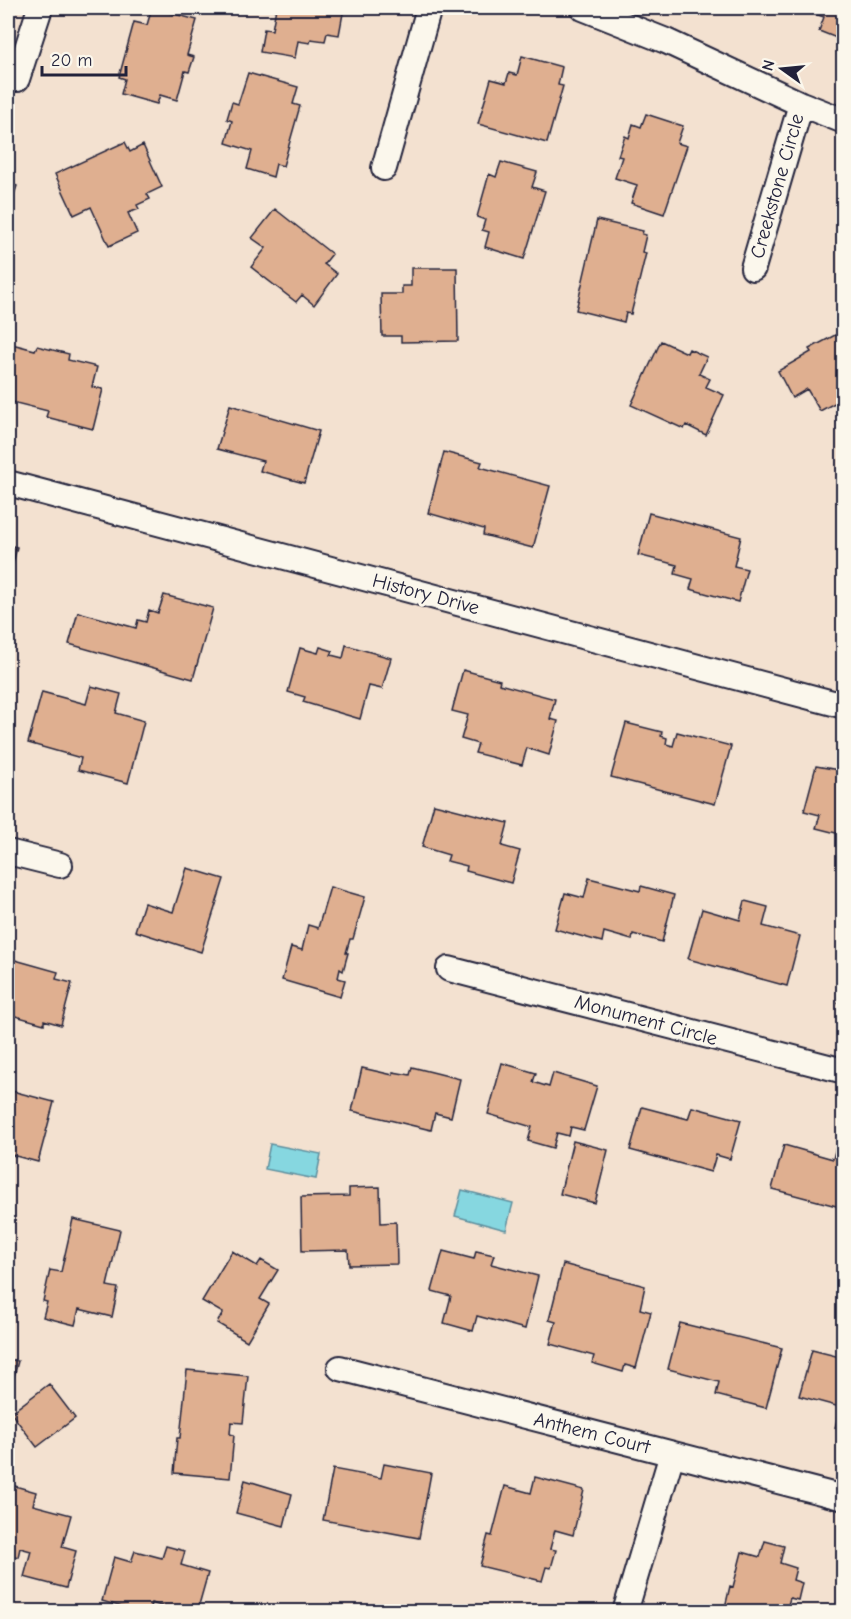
<svg xmlns="http://www.w3.org/2000/svg" width="851" height="1619" font-family="'Comic Neue',sans-serif">
<style>
.water{fill:#86d7e0;stroke:#5e8f9e;stroke-width:1.5}
.building{fill:#dfaf90;stroke:#22223b;stroke-width:1.5}
.lines{fill:none;stroke-linecap:round;stroke-linejoin:round}
.street-casing{stroke:#22223b;stroke-width:28}
.street{stroke:#fbf7ec;stroke-width:24}
.labels{text-anchor:middle;dominant-baseline:central;stroke-width:6;stroke-linejoin:round;paint-order:stroke}
.street-label{font-size:20px;fill:#22223b;stroke:#fbf7ec}
</style>
<rect width="100%" height="100%" fill="#f3e1d0"/>
<filter id="ink" filterUnits="userSpaceOnUse"><feTurbulence type="fractalNoise" baseFrequency=".0167" numOctaves="2"/><feDisplacementMap in="SourceGraphic" scale="12" xChannelSelector="R" yChannelSelector="G"/><feConvolveMatrix kernelMatrix="1 2 1 2 8 2 1 2 1" color-interpolation-filters="sRGB"/></filter>
<g filter="url(#ink)">
<path class="water" d="M270 1144 321 1154 316 1179 265 1169Z
M462 1190 513 1203 506 1230 455 1216Z"/>
<path class="building" d="M152 8 197 20 187 55 194 57 189 72 185 71 177 100 160 95 157 104 121 94 125 79 119 77 134 22 147 25Z
M276 8H344L339 35 327 33 325 41 311 39 310 43 298 41 295 58 260 52 264 29 272 30Z
M808 8H844V41L819 31 824 17 807 11Z
M522 56 562 67 558 85 563 86 547 143 478 124 491 79 506 83 509 73 517 75Z
M248 73 298 87 293 104 300 106 283 166 276 164 273 177 247 169 252 151 226 143 232 121 227 119 232 102 238 104Z
M646 114 683 126 677 143 687 146 664 214 631 203 637 185 615 178 622 157 618 156 625 136 629 138 633 124 641 127Z
M125 142 130 152 143 145 162 187 147 194 150 199 137 205 139 209 128 213 137 233 109 246 91 207 74 215 55 174Z
M501 162 537 172 532 187 545 191 524 259 485 247 489 232 482 230 485 220 477 217 489 174 496 177Z
M8 183 17 186 8 212Z
M275 209 332 254 324 264 337 274 314 305 302 295 296 302 251 267 266 248 252 238Z
M597 220 643 231 642 234 646 235 642 252 646 253 631 314 626 313 624 322 576 310Z
M411 268H457L458 341 401 342V336H382L381 294H402V286H411Z
M837 334 841 340 844 339V398L820 411 807 389 792 398 778 371 811 352 809 349Z
M661 341 687 353 689 349 707 357 699 374 710 379 706 387 724 395 706 435 686 425 684 429 631 405Z
M8 343 35 350 37 346 69 354 68 360 97 367 92 387 103 389 93 429 46 417 48 411 8 401Z
M230 405 319 431 304 483 260 471 263 461 217 449Z
M444 452 482 462 480 467 550 486 533 548 483 535 484 529 428 513Z
M649 513 741 537 734 566 747 569 738 602 690 589 693 579 675 574 677 565 638 555Z
M8 545 17 547 8 583Z
M164 595 213 608 193 679 69 644 78 612 136 628 138 620 146 622 149 610 158 613Z
M346 645 391 658 382 689 369 686 360 719 303 702 305 697 288 692 300 648 318 653 320 647 333 651 331 655 343 658Z
M463 670 500 680 499 684 555 699 550 719 558 721 549 755 527 748 522 765 475 753 478 744 461 739 468 715 452 711Z
M91 686 121 694 116 713 144 721 128 783 78 770 81 758 28 743 42 692 86 704Z
M626 723 662 732 661 736 667 738 666 744 673 746 677 732 731 746 715 804 611 777Z
M816 766 844 771V835L816 828 820 815 804 811Z
M434 804 508 823 502 846 520 851 511 883 466 871 467 866 447 861 449 855 422 847Z
M187 868 224 879 201 952 135 931 144 903 173 912Z
M589 878 640 891 641 886 674 895 662 942 633 934 632 940 604 932 602 942 555 929 565 893 584 898Z
M330 887 365 897 353 939H350L346 953H348L343 971 340 969 338 978 345 980 340 997 282 980 291 947 302 950 308 925 318 928Z
M745 901 768 907 763 926 800 936 787 986 688 959 702 909 740 920Z
M8 958 58 972 56 979 72 983 61 1025 44 1020V1024L8 1014Z
M844 983V1005L838 1003Z
M502 1063 536 1073 533 1082 549 1087 553 1073 597 1086 584 1130 571 1127 569 1136 557 1133 553 1148 528 1141 532 1127 488 1114Z
M412 1067 460 1079 451 1117 435 1113 431 1130 352 1111 362 1068 393 1075V1072L410 1075Z
M8 1090 54 1102 38 1162 8 1154Z
M642 1107 688 1119 692 1107 741 1120 730 1159 716 1155 711 1172 630 1150Z
M573 1141 608 1150 595 1203 560 1194Z
M784 1145 833 1159 836 1147 844 1149V1208L772 1189Z
M380 1187 381 1223 396 1222 397 1264 349 1265 348 1250 302 1251 301 1197 349 1196V1188Z
M73 1219 120 1230 107 1286 118 1288 112 1317 79 1309 75 1325 43 1317 47 1302 43 1301 50 1270 61 1272Z
M232 1251 257 1266 261 1260 278 1270 260 1299 269 1304 247 1341 217 1323 223 1313 202 1301Z
M443 1251 474 1259 476 1251 494 1255 491 1264 538 1276 525 1329 477 1316 473 1331 444 1323 451 1296 432 1291Z
M563 1264 645 1286 640 1309 651 1312 636 1368 625 1365 623 1372 592 1363 594 1356 550 1344 556 1322 549 1320Z
M680 1323 782 1348 766 1408 716 1395 719 1382 668 1369Z
M812 1350 844 1358V1430L835 1428 840 1407 799 1396Z
M8 1359 18 1361 8 1399Z
M187 1370 248 1376 243 1423 231 1422 230 1434 234 1435 230 1478 174 1473 177 1438H180Z
M49 1384 75 1418 37 1447 11 1413Z
M384 1464 431 1473 419 1538 323 1520 333 1469 381 1478Z
M535 1477 584 1490 573 1535 555 1530 550 1549 556 1550 551 1568 546 1567 542 1581 480 1566 488 1535 492 1536 505 1486 531 1493Z
M245 1480 292 1494 284 1526 236 1513Z
M8 1484 36 1492 33 1505 71 1515 62 1547 76 1551 66 1588 24 1577 31 1551 20 1548 18 1557 8 1554Z
M765 1541 784 1546 780 1563 796 1568 793 1580 802 1583 798 1600 790 1598 786 1612H724L730 1586 733 1587 742 1552 760 1557Z
M166 1546 185 1551 181 1565 208 1573 197 1612H182L151 1603 149 1612H139L102 1601 114 1557 131 1562 135 1551 162 1558Z"/>
<g class="lines">
<g class="street-casing">
<path id="street" d="M583 8 666 41 801 104 844 121
M8 77 17 79 40 8
M384 168 429 8
M753 268 801 104
M8 483 844 706
M8 852 60 865
M449 969 844 1071
M340 1368 844 1498
M625 1612 672 1454"/>
</g>
<use href="#street" class="street"/>
</g>
</g>
<g class="labels">
<g class="street-label">
<text transform="translate(777 186) rotate(-74)">Creekstone Circle</text>
<text transform="translate(426 594) rotate(15)">History Drive</text>
<text transform="translate(646 1020) rotate(15)">Monument Circle</text>
<text transform="translate(592 1433) rotate(14)">Anthem Court</text>
</g>
</g>
<rect width="851" height="1619" fill="none" stroke="#fbf7ec" stroke-width="30"/>
<rect x="15" y="15" width="821" height="1589" fill="none" stroke="#22223b" stroke-width="2" filter="url(#ink)"/>
<g transform="translate(782 69) rotate(285)" stroke="#fbf7ec" stroke-width="4.5" paint-order="stroke">
<path d="M0-4.5L10 22L0 15L-10 22Z" fill="#22223b"/>
<text y="-9" font-size="16" font-weight="bold" text-anchor="middle" fill="#22223b">N</text>
</g>
<path d="M42 66v9h84v-9" fill="none" stroke="#22223b" stroke-width="3"/>
<text x="51" y="66" font-size="18" fill="#22223b" stroke="#fbf7ec" stroke-width="4.5" paint-order="stroke">20 m</text>
</svg>
